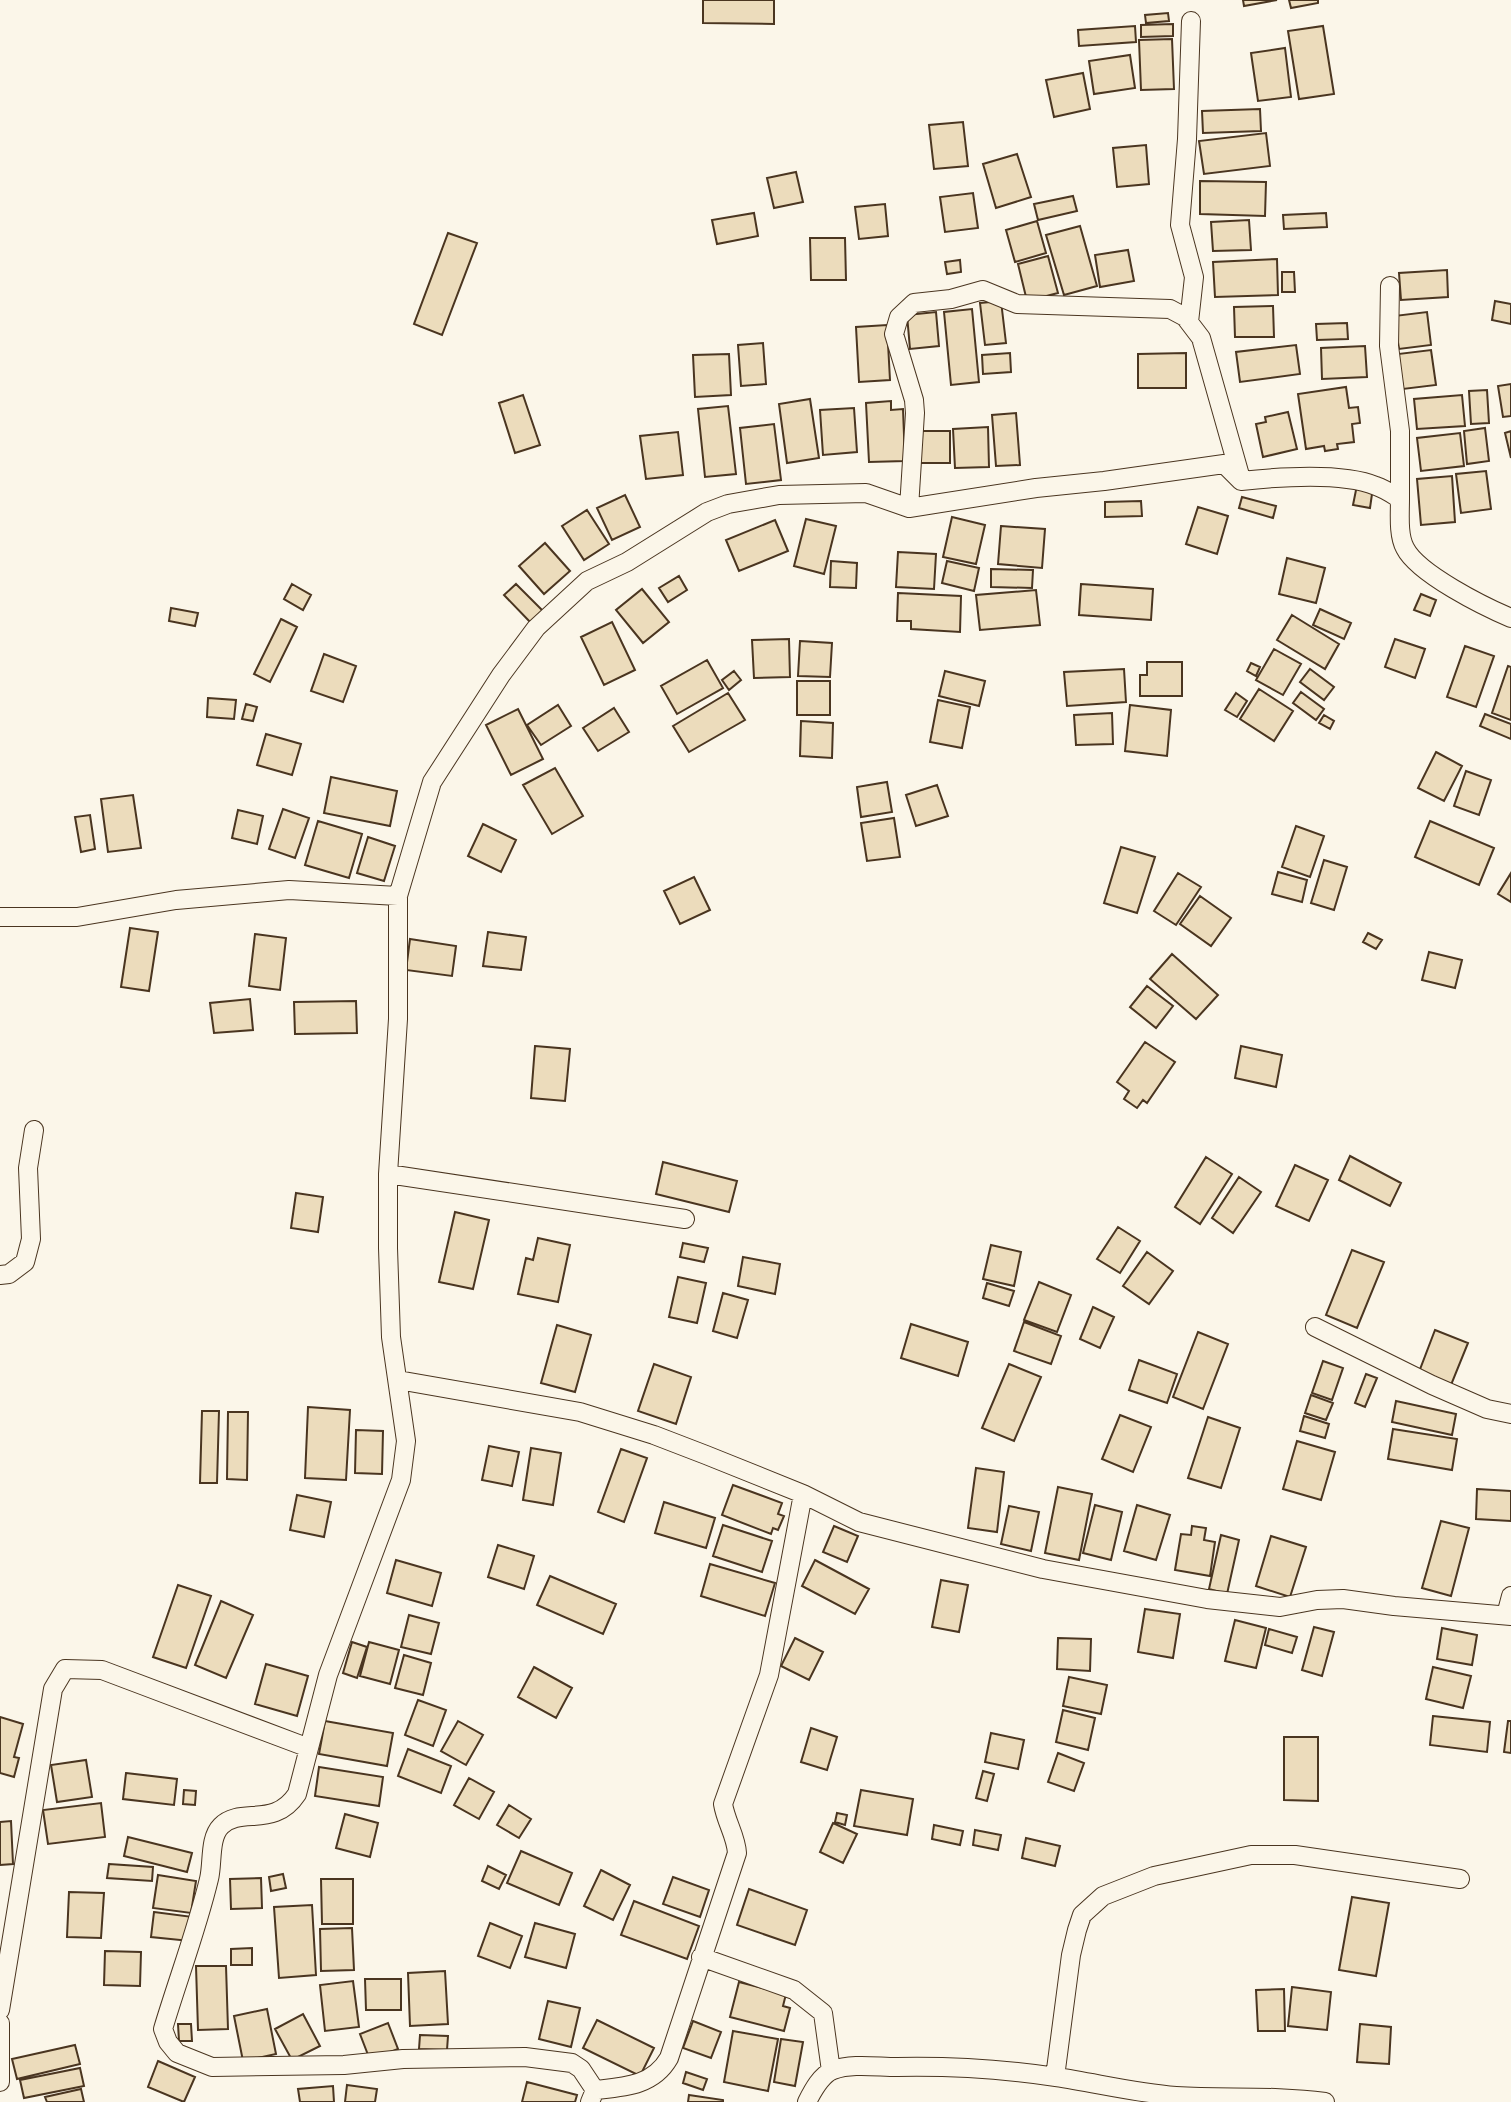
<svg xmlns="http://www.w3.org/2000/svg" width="1511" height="2102" font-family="Raleway,sans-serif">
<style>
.building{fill:#ecdcbc;stroke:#4a3520;stroke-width:2}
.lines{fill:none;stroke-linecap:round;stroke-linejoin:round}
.street-casing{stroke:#4a3520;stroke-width:20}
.street{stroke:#fbf6e9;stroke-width:18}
</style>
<rect width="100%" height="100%" fill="#fbf6e9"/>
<path class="building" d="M703 0H774V24L703 23Z
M1243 0H1277L1244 6Z
M1289 0H1318V3L1291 8Z
M1168 13 1169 21 1146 23 1145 15Z
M1173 24V36L1141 37V25Z
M1135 26 1136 42 1079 46 1078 30Z
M1323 26 1334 94 1299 99 1288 31Z
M1172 39 1174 89 1141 90 1139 40Z
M1285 48 1291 97 1258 101 1251 53Z
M1130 55 1135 88 1094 94 1089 61Z
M1083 73 1090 109 1054 117 1046 80Z
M1260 109 1261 131 1203 133 1202 111Z
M963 122 968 166 934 169 929 125Z
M1266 133 1270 166 1204 174 1199 141Z
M1146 145 1149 184 1117 187 1113 148Z
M1017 154 1031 197 996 208 983 164Z
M796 172 803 202 774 208 767 178Z
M1200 181 1266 182 1265 216 1200 214Z
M973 193 978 228 945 232 940 197Z
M1073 196 1077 211 1038 220 1034 204Z
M885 204 888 236 859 239 855 207Z
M754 213 758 236 717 244 712 220Z
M1326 213 1327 227 1284 229 1283 215Z
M1249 220 1251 250 1213 251 1211 222Z
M1037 221 1046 253 1015 262 1006 230Z
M1080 226 1097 286 1064 295 1046 235Z
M448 233 477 243 442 335 414 324Z
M810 238H845L846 280H811Z
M1128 250 1134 281 1100 287 1095 255Z
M1048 256 1058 293 1027 301 1018 264Z
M1277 259 1278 295 1215 297 1213 262Z
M960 260 961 272 947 274 945 262Z
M1447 270 1448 297 1401 300 1399 273Z
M1282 272H1294L1295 292H1282Z
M1001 301 1006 343 985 345 980 303Z
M1495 301 1511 304V324L1492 320Z
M1273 306 1274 337H1235L1234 307Z
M972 309 979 382 951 385 944 312Z
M936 312 939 346 910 349 907 315Z
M1427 312 1431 345 1399 349 1394 316Z
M1347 323 1348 339 1317 340 1316 324Z
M887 325 890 380 859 382 856 327Z
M763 343 766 384 741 386 738 345Z
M1296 345 1300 374 1240 382 1236 352Z
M1365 346 1367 377 1322 379 1321 348Z
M1431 350 1436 385 1403 389 1398 354Z
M1010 353 1011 372 983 374 982 355Z
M1186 353V388H1138V354Z
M729 354 731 395 695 397 693 355Z
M1511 384V416L1503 417 1498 386Z
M1346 387 1349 408 1358 407 1360 423 1352 424 1354 442 1337 444 1338 449 1325 451 1324 446 1306 449 1298 394Z
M1487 390 1489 423 1471 424 1469 391Z
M523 395 540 445 515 453 499 403Z
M1462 395 1465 426 1417 429 1414 399Z
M810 399 819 458 787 463 779 404Z
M891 401V410L903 409 905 461 869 462 866 403Z
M728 406 736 474 705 477 698 409Z
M854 408 857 452 823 455 820 410Z
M1288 412 1297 449 1263 457 1256 424 1266 422 1265 417Z
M1016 413 1020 465 996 466 992 415Z
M774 424 781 480 746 484 740 428Z
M988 427 989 467 955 468 953 429Z
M1485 428 1489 461 1467 464 1464 431Z
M917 431H950V463H917Z
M1511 431V458L1505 433Z
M678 432 683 475 646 479 640 436Z
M1460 433 1464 466 1421 471 1417 438Z
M1486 471 1491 509 1461 513 1456 474Z
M1452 476 1455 522 1421 525 1417 479Z
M1357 485 1373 487 1370 508 1353 505Z
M625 495 640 527 612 540 597 508Z
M1242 497 1276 506 1273 518 1239 508Z
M1141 501 1142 516 1105 517V502Z
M1198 507 1228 516 1217 554 1186 544Z
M587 510 609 544 584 560 562 526Z
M952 517 985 525 976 564 943 557Z
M806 519 836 526 824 574 794 566Z
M775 520 788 551 739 571 726 540Z
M1001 526 1045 529 1042 568 998 564Z
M545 543 570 571 544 594 519 566Z
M898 552 936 554 934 589 896 587Z
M1287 558 1325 568 1316 603 1279 594Z
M831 561 857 563 856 588 830 587Z
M947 561 979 568 974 591 942 583Z
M991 569 1033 570 1032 588 991 587Z
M679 576 687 590 668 602 659 588Z
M292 584 311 595 303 610 284 599Z
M516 584 544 612 532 624 504 595Z
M1081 584 1153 589 1151 620 1079 615Z
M642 589 669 622 643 643 616 610Z
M1036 590 1040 625 980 630 976 595Z
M898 593 961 596 960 632 911 629V621H897Z
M1421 594 1436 600 1430 616 1414 610Z
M171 608 198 613 195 626 169 621Z
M1320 609 1351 623 1344 639 1313 625Z
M1292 615 1339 644 1325 669 1277 640Z
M281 619 297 627 270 682 254 674Z
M612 622 635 670 604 685 581 637Z
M789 639 790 677 754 678 752 640Z
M1395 639 1425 649 1415 678 1385 667Z
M800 641 832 643 830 677 798 676Z
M1465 646 1494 656 1476 707 1447 697Z
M1274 649 1301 664 1283 695 1256 680Z
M324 654 356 666 343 702 311 691Z
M707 660 723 688 677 714 661 686Z
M1147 662H1182V696H1140V675H1147Z
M1251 663 1260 667 1256 676 1247 671Z
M1508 666 1511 667V720L1492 713Z
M1124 669 1126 702 1067 706 1064 672Z
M1310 669 1334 687 1324 700 1300 682Z
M734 671 741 680 729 690 722 680Z
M945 671 985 681 979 706 939 696Z
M797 681H830V715H797Z
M1259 689 1293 711 1274 741 1240 719Z
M1301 692 1324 709 1316 720 1293 703Z
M728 693 745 720 689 752 673 726Z
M1236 693 1247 701 1237 717 1225 710Z
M208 698 236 700 234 719 207 717Z
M938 700 970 707 962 748 930 742Z
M246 704 257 707 253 721 242 719Z
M558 705 571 726 541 745 527 725Z
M1130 705 1171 710 1167 756 1125 751Z
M614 708 629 732 598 751 583 728Z
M518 709 543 759 511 775 486 725Z
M1112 713 1113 744 1076 745 1074 715Z
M1485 714 1511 724V739L1480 726Z
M1324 715 1334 721 1330 729 1319 723Z
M801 721 833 723 832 758 800 756Z
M266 734 301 744 292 775 257 765Z
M1436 752 1462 766 1444 801 1418 788Z
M555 768 583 816 552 834 523 785Z
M1466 771 1491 780 1479 815 1454 806Z
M331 777 397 791 390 826 324 813Z
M887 782 892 812 861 817 857 787Z
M937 785 948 816 916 826 906 795Z
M133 795 141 848 108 852 101 799Z
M283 809 309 818 295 858 269 849Z
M238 810 263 816 257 844 232 838Z
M90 815 95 849 81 852 75 817Z
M894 818 900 857 867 861 861 823Z
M318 821 362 834 349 878 305 865Z
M1430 821 1494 848 1479 885 1415 857Z
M483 824 516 840 501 872 468 856Z
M1296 826 1324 836 1310 877 1282 867Z
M368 837 395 846 384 881 357 873Z
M1121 847 1155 857 1137 913 1104 903Z
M1324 860 1347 867 1334 910 1311 903Z
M1278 872 1307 880 1302 902 1272 894Z
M1178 873 1201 887 1176 925 1154 911Z
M1511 873V902L1498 894Z
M694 877 710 910 680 924 664 891Z
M1200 896 1231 918 1211 946 1180 924Z
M130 928 158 932 149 991 121 987Z
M488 932 526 937 521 970 483 966Z
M1368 933 1382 940 1376 949 1363 942Z
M255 934 286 938 280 990 249 986Z
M410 939 456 946 452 976 406 970Z
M1429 952 1462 960 1455 988 1422 980Z
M1172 954 1218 995 1196 1019 1150 979Z
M1147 986 1173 1006 1156 1028 1130 1007Z
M250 999 253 1030 214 1033 210 1003Z
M356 1001 357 1033 295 1034 294 1002Z
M1145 1042 1175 1062 1147 1103 1143 1100 1137 1108 1124 1099 1129 1091 1117 1082Z
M535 1046 570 1049 565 1101 531 1098Z
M1241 1046 1282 1055 1276 1087 1235 1078Z
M1350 1156 1401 1183 1390 1206 1339 1180Z
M1206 1157 1232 1174 1200 1224 1175 1207Z
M663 1162 737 1181 729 1212 656 1194Z
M1295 1165 1328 1180 1309 1221 1276 1206Z
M1239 1177 1261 1192 1233 1233 1212 1218Z
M296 1193 323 1197 318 1232 291 1228Z
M455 1212 489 1220 473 1289 439 1282Z
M1118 1227 1140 1241 1120 1273 1097 1259Z
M538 1238 570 1245 558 1302 518 1294 526 1258 533 1260Z
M683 1243 708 1248 704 1262 680 1257Z
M991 1245 1021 1252 1014 1286 983 1279Z
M1352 1250 1384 1262 1357 1328 1326 1315Z
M1147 1252 1173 1271 1149 1304 1123 1286Z
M743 1257 780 1264 775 1294 738 1286Z
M678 1277 706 1283 697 1323 669 1317Z
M1039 1282 1071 1295 1057 1332 1024 1320Z
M987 1283 1014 1291 1009 1306 983 1298Z
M723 1293 748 1300 737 1338 713 1331Z
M1093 1307 1114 1317 1100 1348 1080 1339Z
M1024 1322 1061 1336 1051 1364 1014 1351Z
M911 1324 968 1342 958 1376 901 1358Z
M557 1325 591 1335 575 1392 541 1383Z
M1435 1330 1468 1343 1451 1385 1419 1372Z
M1198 1332 1228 1344 1203 1409 1173 1397Z
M1139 1360 1177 1374 1167 1403 1129 1390Z
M1323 1361 1343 1368 1332 1400 1312 1393Z
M654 1364 691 1377 676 1424 638 1411Z
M1009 1364 1041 1377 1014 1441 982 1428Z
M1366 1374 1377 1378 1365 1407 1355 1403Z
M1311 1395 1333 1403 1326 1420 1305 1413Z
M1396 1401 1456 1414 1452 1435 1392 1422Z
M308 1407 350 1410 346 1480 305 1478Z
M202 1411H219L217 1483H200Z
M228 1412H248L247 1480 227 1479Z
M1120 1415 1151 1427 1133 1472 1102 1459Z
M1304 1416 1329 1424 1325 1438 1300 1431Z
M1208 1417 1240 1428 1221 1488 1188 1478Z
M1393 1429 1457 1439 1452 1470 1388 1459Z
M356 1430 383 1431 382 1474 355 1473Z
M1297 1441 1335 1452 1321 1500 1283 1489Z
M489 1446 519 1452 512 1486 482 1480Z
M531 1448 561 1453 553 1505 523 1500Z
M621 1449 647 1458 624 1522 598 1512Z
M976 1468 1004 1472 997 1532 968 1528Z
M733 1485 782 1503 778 1514 784 1516 778 1530 773 1528 771 1534 722 1515Z
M1058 1487 1092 1494 1079 1560 1045 1553Z
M1477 1489 1511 1491V1521L1476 1519Z
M297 1495 331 1502 324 1537 290 1530Z
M664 1502 715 1518 706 1548 655 1533Z
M1095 1505 1122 1512 1111 1560 1083 1553Z
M1137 1505 1170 1515 1156 1560 1124 1551Z
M1009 1506 1039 1512 1031 1551 1001 1544Z
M1441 1521 1469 1528 1451 1596 1422 1588Z
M723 1525 772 1541 762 1572 713 1556Z
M834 1526 858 1536 847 1562 823 1552Z
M1192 1526 1206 1528 1204 1540 1215 1542 1210 1576 1175 1570 1181 1534 1191 1535Z
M1221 1535 1239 1540 1227 1594 1209 1589Z
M1271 1536 1306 1547 1290 1597 1256 1586Z
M498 1545 534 1556 524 1589 488 1577Z
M396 1560 441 1573 432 1606 387 1593Z
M815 1560 869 1589 855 1614 802 1586Z
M710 1564 775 1583 765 1616 701 1596Z
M550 1576 616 1604 603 1634 537 1605Z
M941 1580 968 1585 959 1632 932 1627Z
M178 1585 211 1596 186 1668 153 1657Z
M221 1601 253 1615 226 1678 195 1665Z
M1145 1609 1180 1614 1173 1658 1138 1652Z
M409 1615 439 1623 431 1654 401 1647Z
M1235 1620 1266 1628 1256 1668 1225 1661Z
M1314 1627 1334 1632 1322 1676 1302 1670Z
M1442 1628 1477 1635 1472 1665 1437 1659Z
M1269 1629 1297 1637 1292 1653 1265 1645Z
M795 1638 823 1652 809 1680 781 1666Z
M1058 1638 1091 1639 1090 1671 1057 1669Z
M352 1642 367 1647 357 1678 343 1673Z
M369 1642 399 1650 390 1684 360 1676Z
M404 1655 431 1663 423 1695 395 1688Z
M266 1664 308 1676 297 1716 255 1704Z
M534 1667 572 1688 556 1718 518 1697Z
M1433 1667 1471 1676 1463 1708 1426 1699Z
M1069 1677 1107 1685 1101 1714 1063 1706Z
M418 1700 446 1710 433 1746 405 1735Z
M1063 1710 1095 1718 1088 1750 1056 1742Z
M1433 1716 1490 1722 1487 1752 1430 1745Z
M0 1717 23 1724 14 1757 19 1758 14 1777 0 1773Z
M325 1721 393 1733 387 1766 319 1754Z
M458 1721 483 1735 466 1765 441 1751Z
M1508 1721H1511V1753L1504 1752Z
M811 1728 837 1737 827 1770 801 1762Z
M991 1733 1024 1740 1018 1769 985 1762Z
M1284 1737H1318V1801L1284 1800Z
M408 1749 451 1766 441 1793 398 1776Z
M1058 1753 1084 1763 1074 1791 1048 1782Z
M86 1760 92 1797 57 1802 51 1765Z
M319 1767 383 1777 379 1806 315 1796Z
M983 1771 994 1774 987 1801 976 1798Z
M126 1773 177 1779 174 1805 123 1799Z
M469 1778 494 1792 479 1819 454 1805Z
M184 1790 196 1791 195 1805 183 1804Z
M861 1790 913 1799 907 1835 854 1826Z
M101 1803 105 1837 48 1844 43 1810Z
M509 1805 531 1819 519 1838 497 1825Z
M837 1813 847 1815 845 1825 835 1822Z
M345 1814 378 1823 370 1857 336 1848Z
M11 1821 13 1864 0 1865V1822Z
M833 1823 857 1834 843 1863 820 1852Z
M934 1825 963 1831 960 1845 932 1839Z
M975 1830 1001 1835 998 1850 973 1845Z
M128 1837 192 1853 187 1872 124 1856Z
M1026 1838 1060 1846 1055 1866 1022 1858Z
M521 1851 572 1873 559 1905 507 1883Z
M109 1864 153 1867 152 1881 107 1878Z
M488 1866 506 1875 499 1889 482 1881Z
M601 1870 630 1885 613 1920 584 1906Z
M283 1874 286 1888 271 1891 269 1877Z
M158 1875 196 1881 191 1913 153 1908Z
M673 1877 709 1890 700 1917 663 1904Z
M261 1878 262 1908 231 1909 230 1879Z
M321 1879H353V1924H322Z
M749 1889 807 1910 795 1945 737 1925Z
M69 1892 104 1893 101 1938 67 1937Z
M1352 1897 1389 1903 1376 1976 1339 1970Z
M634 1901 699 1926 687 1959 621 1935Z
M312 1905 316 1975 279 1978 274 1907Z
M154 1912 193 1917 190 1941 151 1937Z
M490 1923 522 1936 510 1968 478 1956Z
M535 1923 575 1934 566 1968 525 1957Z
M352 1928 354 1970 321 1971 320 1929Z
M252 1948V1965H231V1949Z
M105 1951 141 1952 140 1986 104 1985Z
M196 1966H226L228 2029 198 2030Z
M445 1971 448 2024 410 2026 408 1973Z
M365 1979H401V2010H366Z
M353 1981 359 2027 325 2031 320 1985Z
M739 1982 786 1994 783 2006 790 2008 784 2031 730 2017Z
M1292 1987 1331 1992 1327 2030 1288 2026Z
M1284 1989 1285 2031H1258L1256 1990Z
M548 2001 580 2008 571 2047 539 2039Z
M267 2009 276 2054 243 2061 234 2016Z
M303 2014 320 2046 292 2060 275 2029Z
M597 2020 654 2048 640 2076 583 2048Z
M693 2021 721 2032 711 2058 683 2048Z
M388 2023 398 2049 370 2060 360 2034Z
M178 2024H191L192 2041H179Z
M1360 2024 1391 2027 1389 2064 1357 2062Z
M733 2031 778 2039 768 2091 724 2082Z
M420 2035 448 2036 447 2050 419 2049Z
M781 2039 803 2042 795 2086 774 2082Z
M75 2045 80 2064 17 2079 12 2059Z
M158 2061 195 2077 184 2102 148 2087Z
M80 2068 84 2086 24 2098 20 2080Z
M686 2072 707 2079 703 2090 683 2083Z
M527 2082 577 2095 575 2102H522Z
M347 2085 377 2089 375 2102H345Z
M333 2086 334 2102H300L298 2089Z
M81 2089 84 2102H47L45 2097Z
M689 2095 723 2100V2102H688Z"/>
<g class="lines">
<g class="street-casing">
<path id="street" d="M1390 286 1389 346 1400 431V499
M1189 322 1194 277 1180 225 1187 139 1191 21
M909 508 915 413 914 400 894 334 899 317 914 303 951 299 983 290 1017 304 1170 309 1185 317 1201 338 1241 479
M0 917H77L176 900 289 890 398 896
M388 1174 685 1219
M0 1275 9 1274 25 1262 31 1239 28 1168 34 1130
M1315 1327 1432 1385 1487 1409 1511 1414
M398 1380 580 1412 654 1435 706 1455 803 1494 859 1522 1043 1569 1207 1599 1280 1607 1317 1600 1343 1599 1394 1606 1511 1616
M1506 1615 1511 1596
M701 1957 794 1990 823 2013 831 2071
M0 2010 53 1689 65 1669 102 1670 309 1748
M0 2023V2082
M1055 2077 1071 1955 1077 1930 1082 1915 1103 1896 1154 1876 1251 1855H1295L1460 1879
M595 2090C624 2087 653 2086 669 2058L737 1853C736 1836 726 1822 723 1804L769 1675 803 1494
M590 2102 595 2090 581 2069 572 2063 525 2057 403 2059 344 2065 212 2067 177 2053 168 2042 163 2029C178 1979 197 1929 209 1879 213 1863 209 1838 221 1826 241 1806 274 1829 297 1794L328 1675 401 1480 406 1441 391 1337 388 1248V1174L398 1019V896L432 782 501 675 536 628 587 581 627 562 707 512 728 504 779 495 866 493 909 508 1036 488 1104 481 1224 464 1241 481C1278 477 1342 472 1376 486 1385 489 1392 494 1400 499 1400 514 1398 535 1405 548 1418 574 1485 607 1511 618
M807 2102C813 2090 821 2075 833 2070 852 2063 877 2067 897 2067 949 2066 1003 2069 1056 2077 1096 2083 1136 2093 1176 2096 1226 2099 1275 2095 1325 2102"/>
</g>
<use href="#street" class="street"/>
</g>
</svg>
